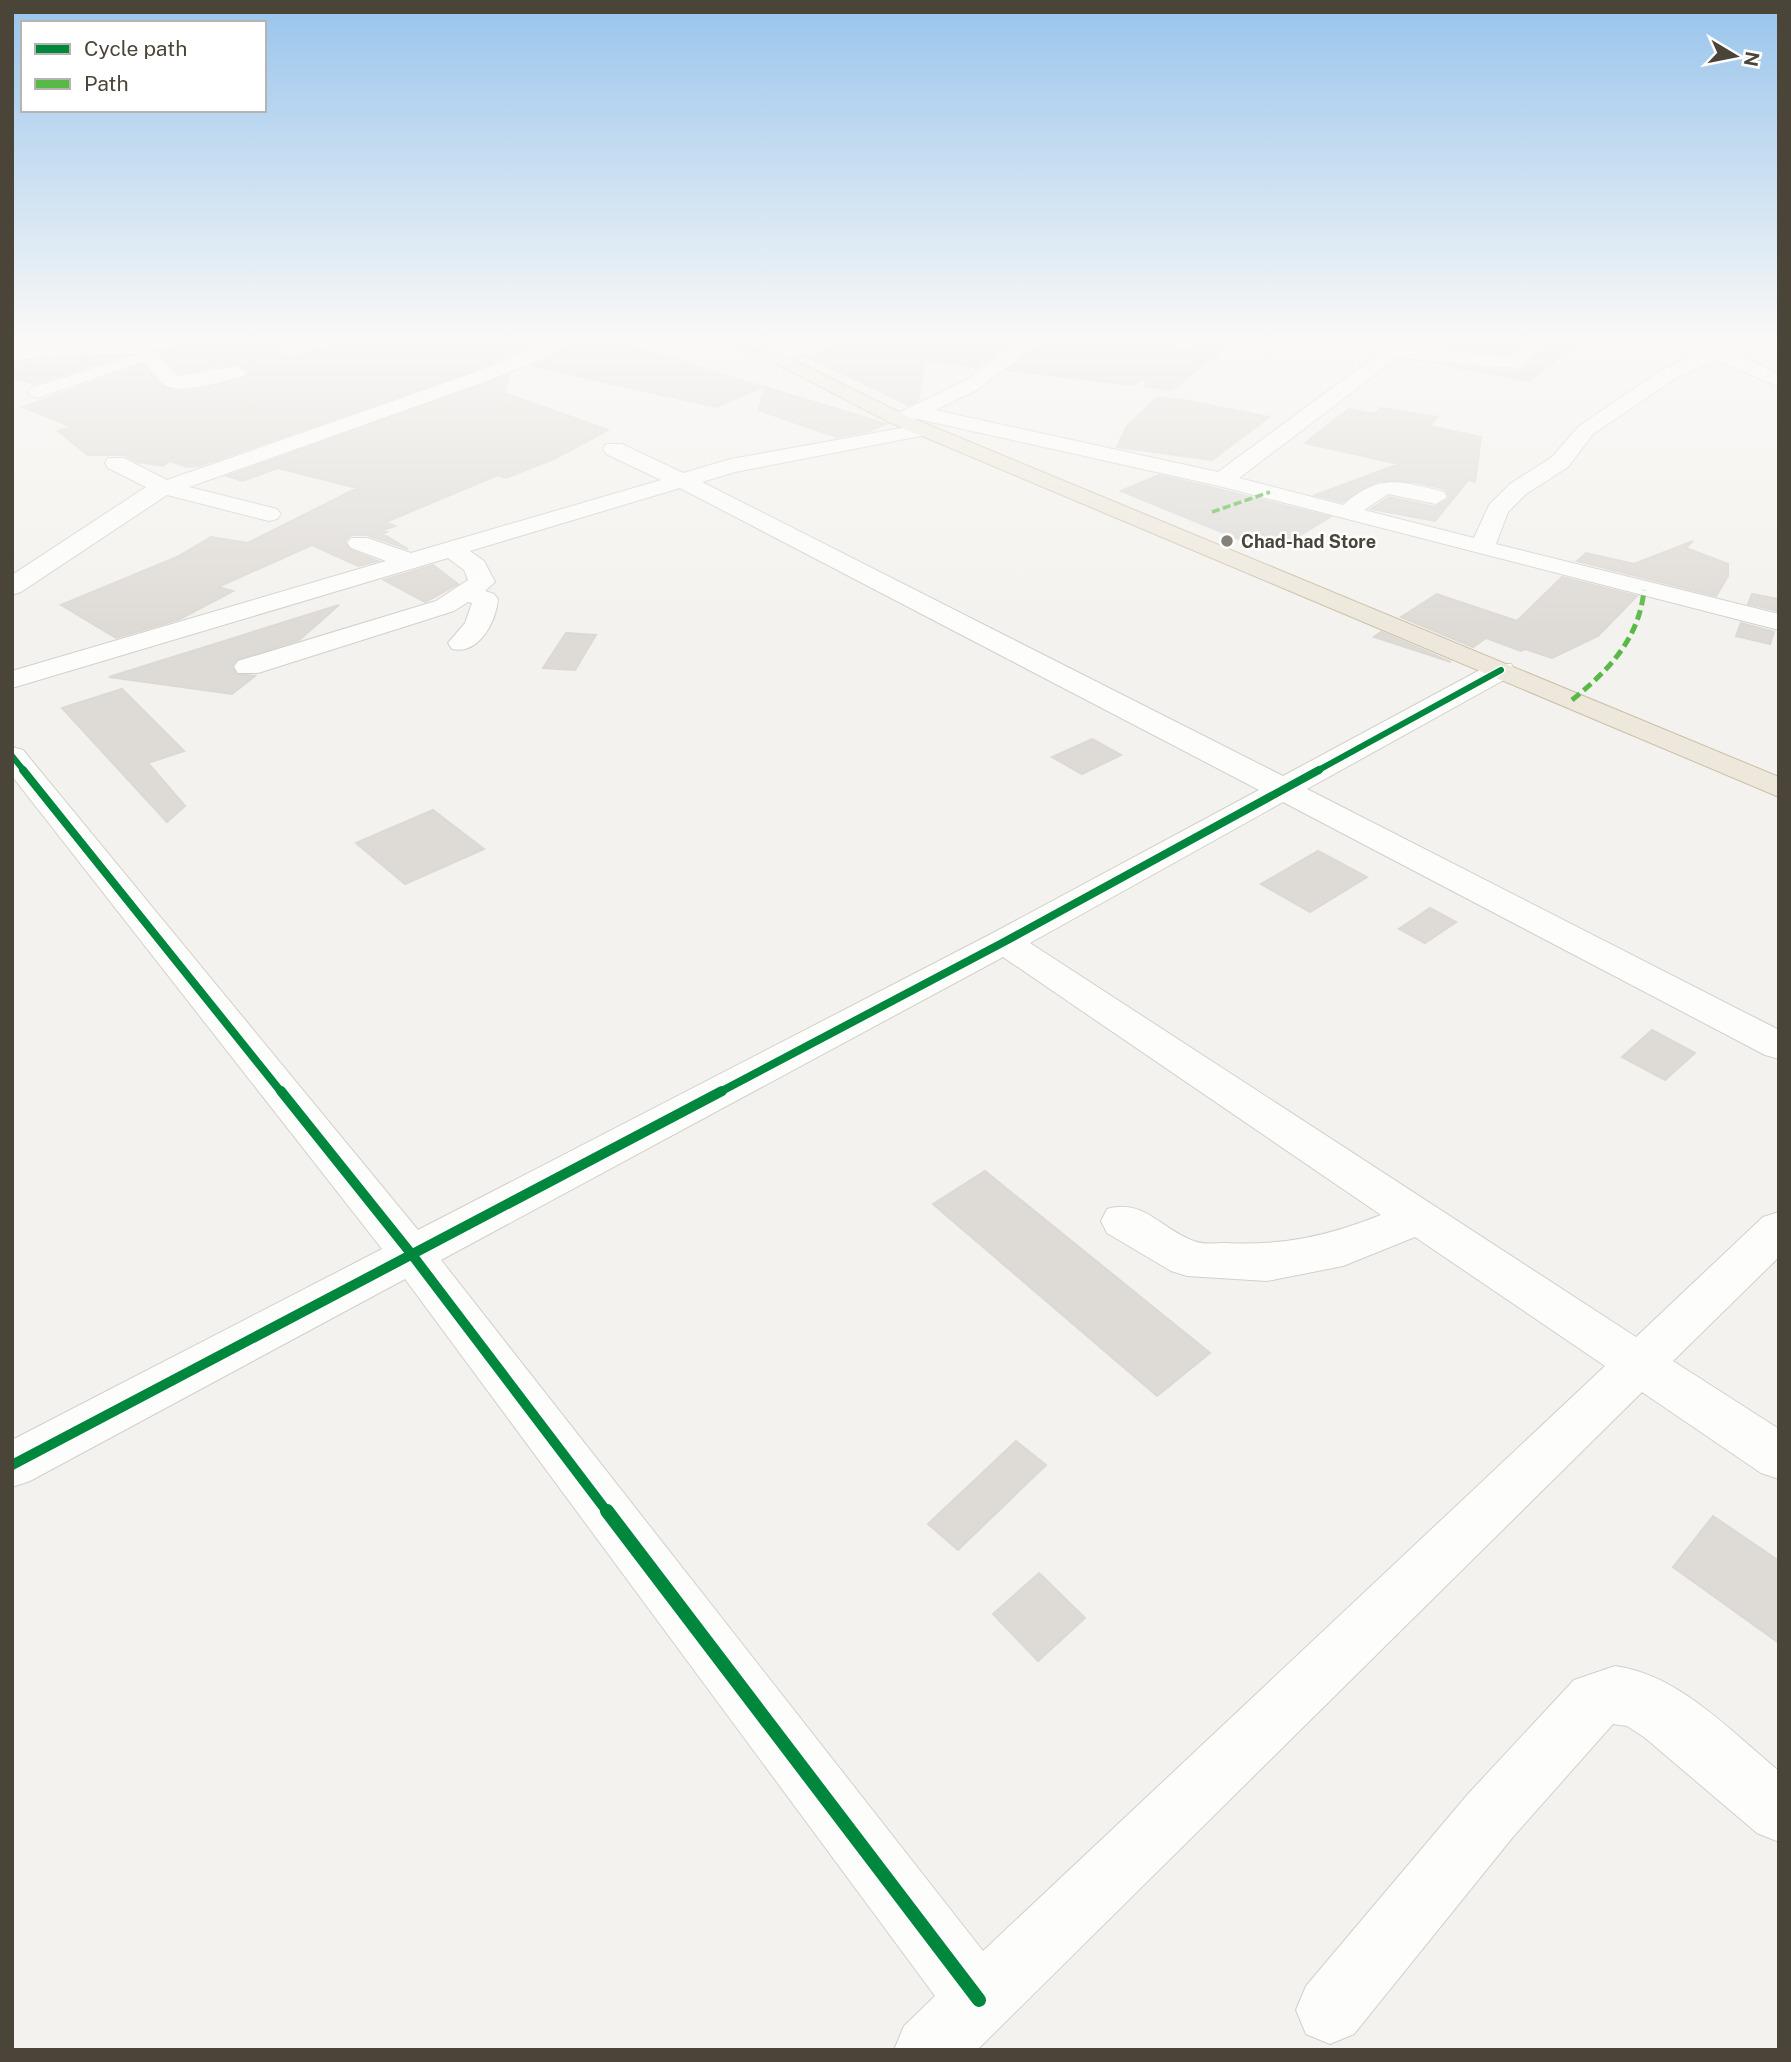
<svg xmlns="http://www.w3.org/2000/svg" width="1791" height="2062" font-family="'Public Sans',sans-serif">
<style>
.building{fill:#dedbd6;stroke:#dcd9d4;stroke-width:2}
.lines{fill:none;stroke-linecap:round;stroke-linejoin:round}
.minor-casing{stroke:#d2d0cb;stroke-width:2}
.highway-casing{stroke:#ccbfa9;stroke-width:2}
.minor{fill:#fdfdfc;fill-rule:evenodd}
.highway{fill:#ede8db;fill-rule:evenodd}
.quiet-far1{stroke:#58b947;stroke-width:3.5;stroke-dasharray:8 3.5;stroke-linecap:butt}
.quiet{stroke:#58b947;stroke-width:5;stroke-dasharray:10 5;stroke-linecap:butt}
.cycleway-far3-casing{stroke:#fff;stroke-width:9}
.cycleway-far2-casing{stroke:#fff;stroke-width:12}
.cycleway-far1-casing{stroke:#fff;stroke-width:15}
.cycleway-casing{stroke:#fff;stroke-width:18}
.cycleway-far3{stroke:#00873e;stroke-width:6}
.cycleway-far2{stroke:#00873e;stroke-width:8}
.cycleway-far1{stroke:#00873e;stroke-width:10}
.cycleway{stroke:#00873e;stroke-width:14}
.poi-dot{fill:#868178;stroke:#fff;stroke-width:2.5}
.labels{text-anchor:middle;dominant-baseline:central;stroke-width:5;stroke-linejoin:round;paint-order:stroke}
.far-poi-label{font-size:18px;font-weight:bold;fill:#4b4439;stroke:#fff;text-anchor:start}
</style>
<rect width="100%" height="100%" fill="#f4f2ee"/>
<path class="building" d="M12 338H117L12 346Z
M195 338H301L281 343 277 348 278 352 289 358 340 345 344 338H546L472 371 199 466 187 467 170 461 163 466 138 462 124 455H88L58 431 72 427 23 407 143 364 161 386 174 391 205 388 246 377 249 371 237 363 178 373 158 351 190 345Z
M577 338H599L634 347 763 387 716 407 532 366 549 359Z
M845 338H968L1009 346 979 367 925 361 918 401 908 405 809 357 822 353Z
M1049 338H1147L1152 345 1186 350 1196 344 1195 338H1236L1172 390 1144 386 1149 375 1132 385 1007 370Z
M1466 338H1528L1508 353 1453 349Z
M1556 338H1583L1530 381 1444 365 1516 371 1524 368Z
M77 356H121L34 384 12 377V364Z
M509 375 504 393 608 430 554 459 505 478 498 475 386 522 395 526 383 530 387 532 383 534 408 549 367 535H351L345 541 350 550 378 561 358 566 312 545 218 587 233 591 180 619 116 638 61 605 177 557 211 537 248 543 357 488 278 468 242 481 227 476Z
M765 387 886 424 869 431 837 437 758 410Z
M1158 397 1189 401 1269 417 1212 460 1117 447 1127 426Z
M1381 408 1437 417 1429 426 1481 437 1475 482 1468 480 1435 521 1371 509 1389 497 1435 507 1450 498 1445 489 1415 482 1379 481 1342 502 1315 495 1399 464 1305 443 1349 409 1373 414Z
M1159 475 1218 489 1330 517 1286 544 1276 541 1263 549 1121 491Z
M1693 541 1686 548 1728 564V576L1716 596 1577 561 1586 553 1634 564Z
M433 565 458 584 425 602 384 580Z
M1562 577 1637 596 1598 636 1552 658 1525 649 1521 651 1486 638 1473 647 1401 617 1437 594 1517 621Z
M1752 594 1779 599V611L1748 604Z
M339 605 299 640 236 660 232 666 236 674 255 676 232 694 109 677Z
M1741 623 1774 632 1770 644 1736 636Z
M1381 632 1451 662 1374 637Z
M566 633 596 635 575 670 543 668Z
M122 689 184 751 148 763 185 806 167 822 62 708Z
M1092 739 1121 755 1082 774 1052 757Z
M433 810 484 849 405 884 356 843Z
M1318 851 1367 877 1310 912 1261 884Z
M1430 908 1456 922 1425 943 1399 929Z
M1652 1030 1695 1053 1665 1080 1622 1057Z
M985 1171 1210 1353 1157 1396 933 1204Z
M1016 1441 1046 1465 958 1550 928 1524Z
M1713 1516 1779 1561V1643L1673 1567Z
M1039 1573 1085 1618 1038 1661 993 1614Z"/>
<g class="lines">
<g class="minor-casing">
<path id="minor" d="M153 338H193L190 342 153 349 177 376 237 366 246 372 244 376C223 381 187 394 166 386 158 382 150 369 144 361L38 398 31 396 28 392 31 388 137 354 77 353 12 361V349Z
M312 338H342L339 342 288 355 279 350 282 346Z
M552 338H574L547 357 487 381 189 487 277 509 281 514 277 519 269 521 167 495 21 592 12 595V575L146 487 108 468 105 463 108 458H124L167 480 473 373 533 349Z
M819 338H842L821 351 772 363 763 357 765 353Z
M1025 338H1046L977 390 935 410 1218 472 1400 338H1421L1410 348 1509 356 1533 338H1553L1522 366 1515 368 1397 358 1239 478 1343 505C1380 473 1400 481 1444 492L1447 497 1436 504 1388 494 1364 510 1474 538 1489 505 1510 484 1552 457 1579 426 1662 370 1709 349 1720 338H1739L1728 351 1779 374V387L1716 360 1676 378 1593 434 1568 467 1526 494 1508 512 1496 544 1779 614V630L1219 486 918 419 907 422 897 416 900 412 963 382Z
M1149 338H1192L1195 342 1186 347 1152 342Z
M924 424 934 430 931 434 735 472 702 482 1283 776 1491 664H1511L1515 670 1511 676 1307 789 1779 1030V1059L1765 1055 1283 802 1030 943 1636 1337 1763 1217 1779 1212V1257L1673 1361 1779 1429V1479L1761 1473 1642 1392 977 2050H894L904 2026 935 1996 405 1279 30 1481 12 1487V1440L382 1249 12 776V747L23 750 418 1230 991 934 1259 790 680 488 470 551 484 561 495 582 485 591 494 594 498 599C496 622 479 655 452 649L448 643 465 623 472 603 468 602 454 611 258 673H238L234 667 238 661 436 601 468 580 464 570 448 558 12 688V671L386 561 351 548 347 543 351 538H367L411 553 661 480 606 454 603 449 606 444H622L683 473 731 459ZM1003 957 1381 1215C1328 1236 1283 1246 1225 1243 1216 1243 1203 1245 1194 1241 1162 1230 1144 1198 1107 1209L1101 1221 1107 1233 1171 1271 1187 1276 1267 1281 1343 1266 1415 1237 1605 1366 983 1951 441 1260Z
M1615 1666C1680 1675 1730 1731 1779 1771V1842L1757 1833 1644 1737 1627 1726 1613 1724 1512 1838 1354 2034 1330 2044 1306 2034 1296 2010 1306 1986 1468 1794 1574 1680Z"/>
</g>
<g class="highway-casing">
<path id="highway" d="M726 338H749L905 415 1779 777V797L891 423Z"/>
</g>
<use href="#minor" class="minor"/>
<use href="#highway" class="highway"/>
<path class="quiet-far1" d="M1212 512 1270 492"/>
<path class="quiet" d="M1572 700C1609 670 1639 639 1644 590"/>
<g class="cycleway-far3-casing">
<path id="cycleway-far3" d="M12 756 25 772
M1315 772 1501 670"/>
</g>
<g class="cycleway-far2-casing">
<path id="cycleway-far2" d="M23 770 282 1093
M718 1093 1004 942 1319 770"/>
</g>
<g class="cycleway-far1-casing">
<path id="cycleway-far1" d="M281 1091 413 1256 608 1513
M12 1465 722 1091"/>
</g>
<g class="cycleway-casing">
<path id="cycleway" d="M607 1511 979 2000"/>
</g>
<use href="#cycleway-far3" class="cycleway-far3"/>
<use href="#cycleway-far2" class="cycleway-far2"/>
<use href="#cycleway-far1" class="cycleway-far1"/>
<use href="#cycleway" class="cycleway"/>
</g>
<linearGradient id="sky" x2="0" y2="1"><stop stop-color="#98c4ec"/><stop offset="0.54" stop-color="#faf9f7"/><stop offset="1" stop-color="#faf9f7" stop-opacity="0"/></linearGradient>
<rect width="1791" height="627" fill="url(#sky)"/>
<circle class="poi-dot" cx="1227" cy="541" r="7"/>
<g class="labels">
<g class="far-poi-label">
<text x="1241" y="541">Chad-had Store</text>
</g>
</g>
<rect width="1791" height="2062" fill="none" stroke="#4b4439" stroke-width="28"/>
<rect x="21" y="21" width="245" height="91" fill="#ffffff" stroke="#b7b4b0" stroke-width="2"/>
<rect x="35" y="44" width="35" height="10" fill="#00873e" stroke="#b7b4b0" stroke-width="2"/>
<text x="84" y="56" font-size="21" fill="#4b4439">Cycle path</text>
<rect x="35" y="79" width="35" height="10" fill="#58b947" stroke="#b7b4b0" stroke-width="2"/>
<text x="84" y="91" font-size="21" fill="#4b4439">Path</text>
<g transform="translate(1735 56) rotate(100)" stroke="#ffffff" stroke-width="5" paint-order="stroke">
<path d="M0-5L12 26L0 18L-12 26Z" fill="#4b4439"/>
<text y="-10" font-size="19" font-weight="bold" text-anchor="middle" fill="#4b4439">N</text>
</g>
</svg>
